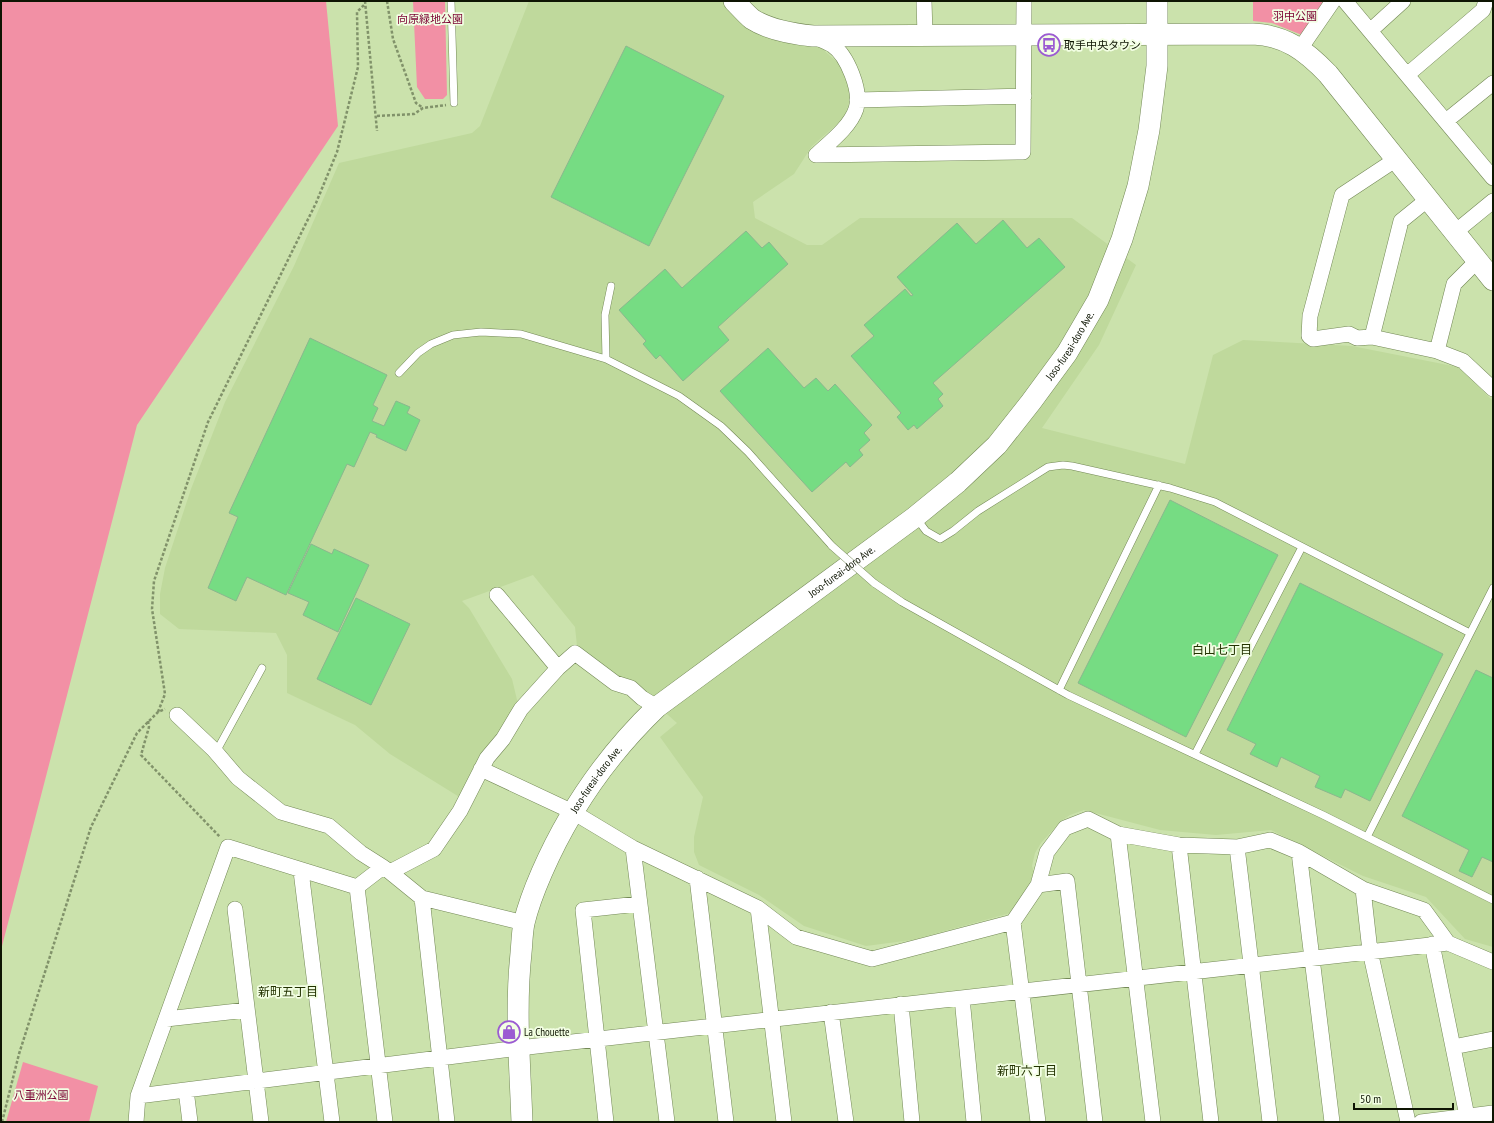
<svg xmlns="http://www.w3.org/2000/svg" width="1494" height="1123" font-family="'PT Sans Narrow','Noto Sans JP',sans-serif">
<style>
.built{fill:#bfd99c}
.green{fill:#f290a5}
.building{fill:#76dc83;stroke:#8ab78e}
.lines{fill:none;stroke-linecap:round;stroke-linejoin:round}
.lane-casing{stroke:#738856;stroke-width:8}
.street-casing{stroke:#738856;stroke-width:16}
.secondary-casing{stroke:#738856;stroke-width:22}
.path{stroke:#81926a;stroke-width:2.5;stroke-dasharray:3 2;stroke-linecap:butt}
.lane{stroke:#fff;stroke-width:7}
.street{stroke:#fff;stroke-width:15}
.secondary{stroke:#fff;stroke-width:21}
.lane-bridge-casing{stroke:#738856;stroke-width:8;stroke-linecap:butt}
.lane-bridge{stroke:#fff;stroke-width:7}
.labels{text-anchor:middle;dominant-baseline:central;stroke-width:3.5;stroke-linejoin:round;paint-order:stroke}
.park-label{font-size:11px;fill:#7a0032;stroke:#f2fee3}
.poi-label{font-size:11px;fill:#0e1503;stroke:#f2fee3;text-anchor:start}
.street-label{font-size:11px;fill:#0e1503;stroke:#f2fee3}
.neighbourhood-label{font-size:12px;fill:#223200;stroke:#f2fee3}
</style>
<rect width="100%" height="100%" fill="#cbe2ac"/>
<path class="built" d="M529 1H722L733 12 818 45 838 63 850 84V100L844 118 812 146 794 174 753 202 755 218 807 245H822L860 218H1072L1136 265 1099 345 1042 428 1185 464 1213 355 1243 340 1352 346 1458 367 1493 401V947L1465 939 1426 897 1363 876 1271 830 1216 835 1160 830 1084 810 1070 815 1061 821 1041 843 1035 853 1032 866 1038 885 1014 912 912 940 866 946 804 926 759 895 699 865 694 852V837L703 797 660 737 677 723 642 692 615 677 577 646 575 627 533 575 462 601 469 608 512 679 518 704 483 754 461 798 390 754 355 725 287 693V655L276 633 179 629 160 614V594L165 568 191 489 225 402 294 266 339 163 472 133 480 126Z"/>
<path class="green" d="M1 1H326L338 126 137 425 1 950Z
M413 1H445L447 95 443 99H425L417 87Z
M1253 1H1325L1302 35 1272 23 1253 21Z
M23 1062 98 1086 89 1122H6Z"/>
<path class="building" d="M626 46 724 96 649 246 551 197Z
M1003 220 1027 248 1039 238 1065 267 933 383 943 394 938 399 943 406 917 429 914 425 908 430 897 417 901 413 851 356 874 336 864 325 905 289 911 296 913 295 897 277 957 223 976 244Z
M746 231 762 248 769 242 788 264 718 327 729 340 683 381 660 355 656 359 643 344 646 341 619 310 665 269 682 288Z
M310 338 387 375 373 405 378 408 372 421 384 426 396 401 410 407 407 413 420 420 406 451 376 437 377 435 370 432 354 467 347 464 286 595 247 577 236 601 208 588 238 517 229 513Z
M768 348 804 388 816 378 828 391 835 384 872 425 864 433 870 440 859 450 863 455 850 467 846 462 812 492 720 391Z
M1170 500 1278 555 1186 737 1078 683Z
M311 544 332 554 334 549 369 565 338 632 303 615 309 602 288 593Z
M1300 583 1443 654 1370 801 1345 789 1341 798 1315 787 1320 776 1281 757 1277 767 1250 754 1256 744 1227 730Z
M356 598 410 624 371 705 317 679Z
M1476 670 1493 678V862L1482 857 1472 877 1459 871 1469 850 1402 816Z"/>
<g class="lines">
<g class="lane-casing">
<path id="lane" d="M451 1 454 103
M606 359 605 315 611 286
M399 373 418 353 431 344 453 335 481 332 521 334 606 359 679 396 721 426 748 452 832 546
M917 519 926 531 940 539 953 531 978 511 1048 467 1063 465 1072 466 1170 488 1215 502 1470 633
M874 583 902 602 1068 695 1323 815 1493 900
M1059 690 1159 485
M216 752 262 668
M1195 754 1302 547
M1367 837 1493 588"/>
</g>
<g class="street-casing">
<path id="street" d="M924 1 925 35
M1345 1 1493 178
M1370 31 1403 1
M815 37C821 40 827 42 832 45 847 55 862 91 856 109 850 127 830 142 816 155
M1300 49 1333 1
M1407 75 1483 10 1486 1
M857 100 1024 96
M1446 121 1493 83
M816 155 1023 152 1024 1
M1395 160 1342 195 1310 316 1309 336 1313 339 1349 334 1357 338 1372 337 1437 351 1463 361 1493 389
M1454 233 1493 201
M1372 337 1401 221 1427 200
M1437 351 1454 284 1477 261
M497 595 558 668
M177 715 214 750 238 778 281 812 329 826 361 853 383 867
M481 769 573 812 633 848 758 908 796 937 872 959 1013 922 1038 885 1047 852 1065 828 1088 819 1118 834 1179 845 1237 847 1270 840 1299 852 1363 889 1424 910 1448 943 1493 962
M1118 834 1153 1122
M1179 845 1211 1122
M1237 847 1270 1122
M633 848 667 1122
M1299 852 1332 1122
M301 871 332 1122
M390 872 422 898 524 923
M697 878 726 1122
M1038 885 1067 881 1095 1122
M357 887 383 867 390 872 434 849 460 811 487 758 503 739 521 709 558 668 575 653 615 683 631 688 642 698 657 707
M357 887 385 1122
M1363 889 1370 951 1408 1122
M422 898 447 1122
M758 908 784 1122
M235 909 261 1122
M1013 922 1038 1122
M1432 944 1467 1116
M962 998 974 1122
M901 1004 912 1122
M831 1012 846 1122
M166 1019 247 1010
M1453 1047 1493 1039
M186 1090 190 1122
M138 1096 519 1048 1448 943
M136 1122 138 1096 228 847 357 887
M606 1122 583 910 638 904
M1421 1122 1493 1113"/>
</g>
<g class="secondary-casing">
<g id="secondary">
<path d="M734 1C740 7 746 14 752 19 769 30 794 34 813 36L1253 34C1285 35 1306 51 1328 74L1493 280"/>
<path id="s1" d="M522 1122C520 1066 515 1009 521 953 522 943 522 933 524 923 528 906 535 888 542 872 570 808 607 755 657 707L915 517 958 482 997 445 1031 402 1067 353 1098 300 1122 239 1138 186 1149 130 1157 66V1"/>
</g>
</g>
<path class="path" d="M365 1 377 131
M387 1 393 39 416 103 423 108
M377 116 414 114 423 108 446 105
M158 712 165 694 152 609 154 581 208 422 316 203 337 152 358 67 357 12 365 4
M148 721 149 727 141 755 220 837
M2 1122 19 1054 91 827 137 733 158 712 165 709"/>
<use href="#lane" class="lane"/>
<use href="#street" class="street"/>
<use href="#secondary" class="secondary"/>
<g class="lane-bridge-casing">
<path id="lane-bridge" d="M832 546 874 583"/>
</g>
<use href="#lane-bridge" class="lane-bridge"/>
</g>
<defs>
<g id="bus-ring" transform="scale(1.15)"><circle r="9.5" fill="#f2fee3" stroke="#9b5bd2" stroke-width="1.5"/><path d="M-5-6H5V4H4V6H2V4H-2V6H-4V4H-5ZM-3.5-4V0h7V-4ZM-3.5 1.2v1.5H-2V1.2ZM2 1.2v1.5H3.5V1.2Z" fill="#9b5bd2"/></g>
<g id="shop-ring" transform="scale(1.15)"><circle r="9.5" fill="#f2fee3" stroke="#9b5bd2" stroke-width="1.5"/><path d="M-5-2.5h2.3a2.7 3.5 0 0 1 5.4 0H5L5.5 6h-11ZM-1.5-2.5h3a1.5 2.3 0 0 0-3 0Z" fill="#9b5bd2"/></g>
</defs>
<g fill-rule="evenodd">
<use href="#bus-ring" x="1049" y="45"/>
<use href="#shop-ring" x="509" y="1032"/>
</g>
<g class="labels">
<g class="park-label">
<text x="1295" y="16">羽中公園</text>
<text x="430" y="19">向原緑地公園</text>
<text x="41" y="1095">八重洲公園</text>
</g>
<g class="poi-label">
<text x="1064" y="45">取手中央タウン</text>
<text x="524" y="1032">La Chouette</text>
</g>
<g class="street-label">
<text stroke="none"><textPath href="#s1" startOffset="1009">Joso-fureai-doro Ave.</textPath></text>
<text stroke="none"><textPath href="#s1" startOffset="685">Joso-fureai-doro Ave.</textPath></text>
<text stroke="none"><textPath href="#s1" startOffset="361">Joso-fureai-doro Ave.</textPath></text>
</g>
<g class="neighbourhood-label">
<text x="1222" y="649">白山七丁目</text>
<text x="288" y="991">新町五丁目</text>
<text x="1027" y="1070">新町六丁目</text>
</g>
</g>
<rect width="1494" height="1123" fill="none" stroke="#0e1503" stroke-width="4"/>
<path d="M1354 1103v6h99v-6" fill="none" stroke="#0e1503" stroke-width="2"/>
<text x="1360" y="1103" font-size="12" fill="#0e1503" stroke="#f2fee3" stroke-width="3" paint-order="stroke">50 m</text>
</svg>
